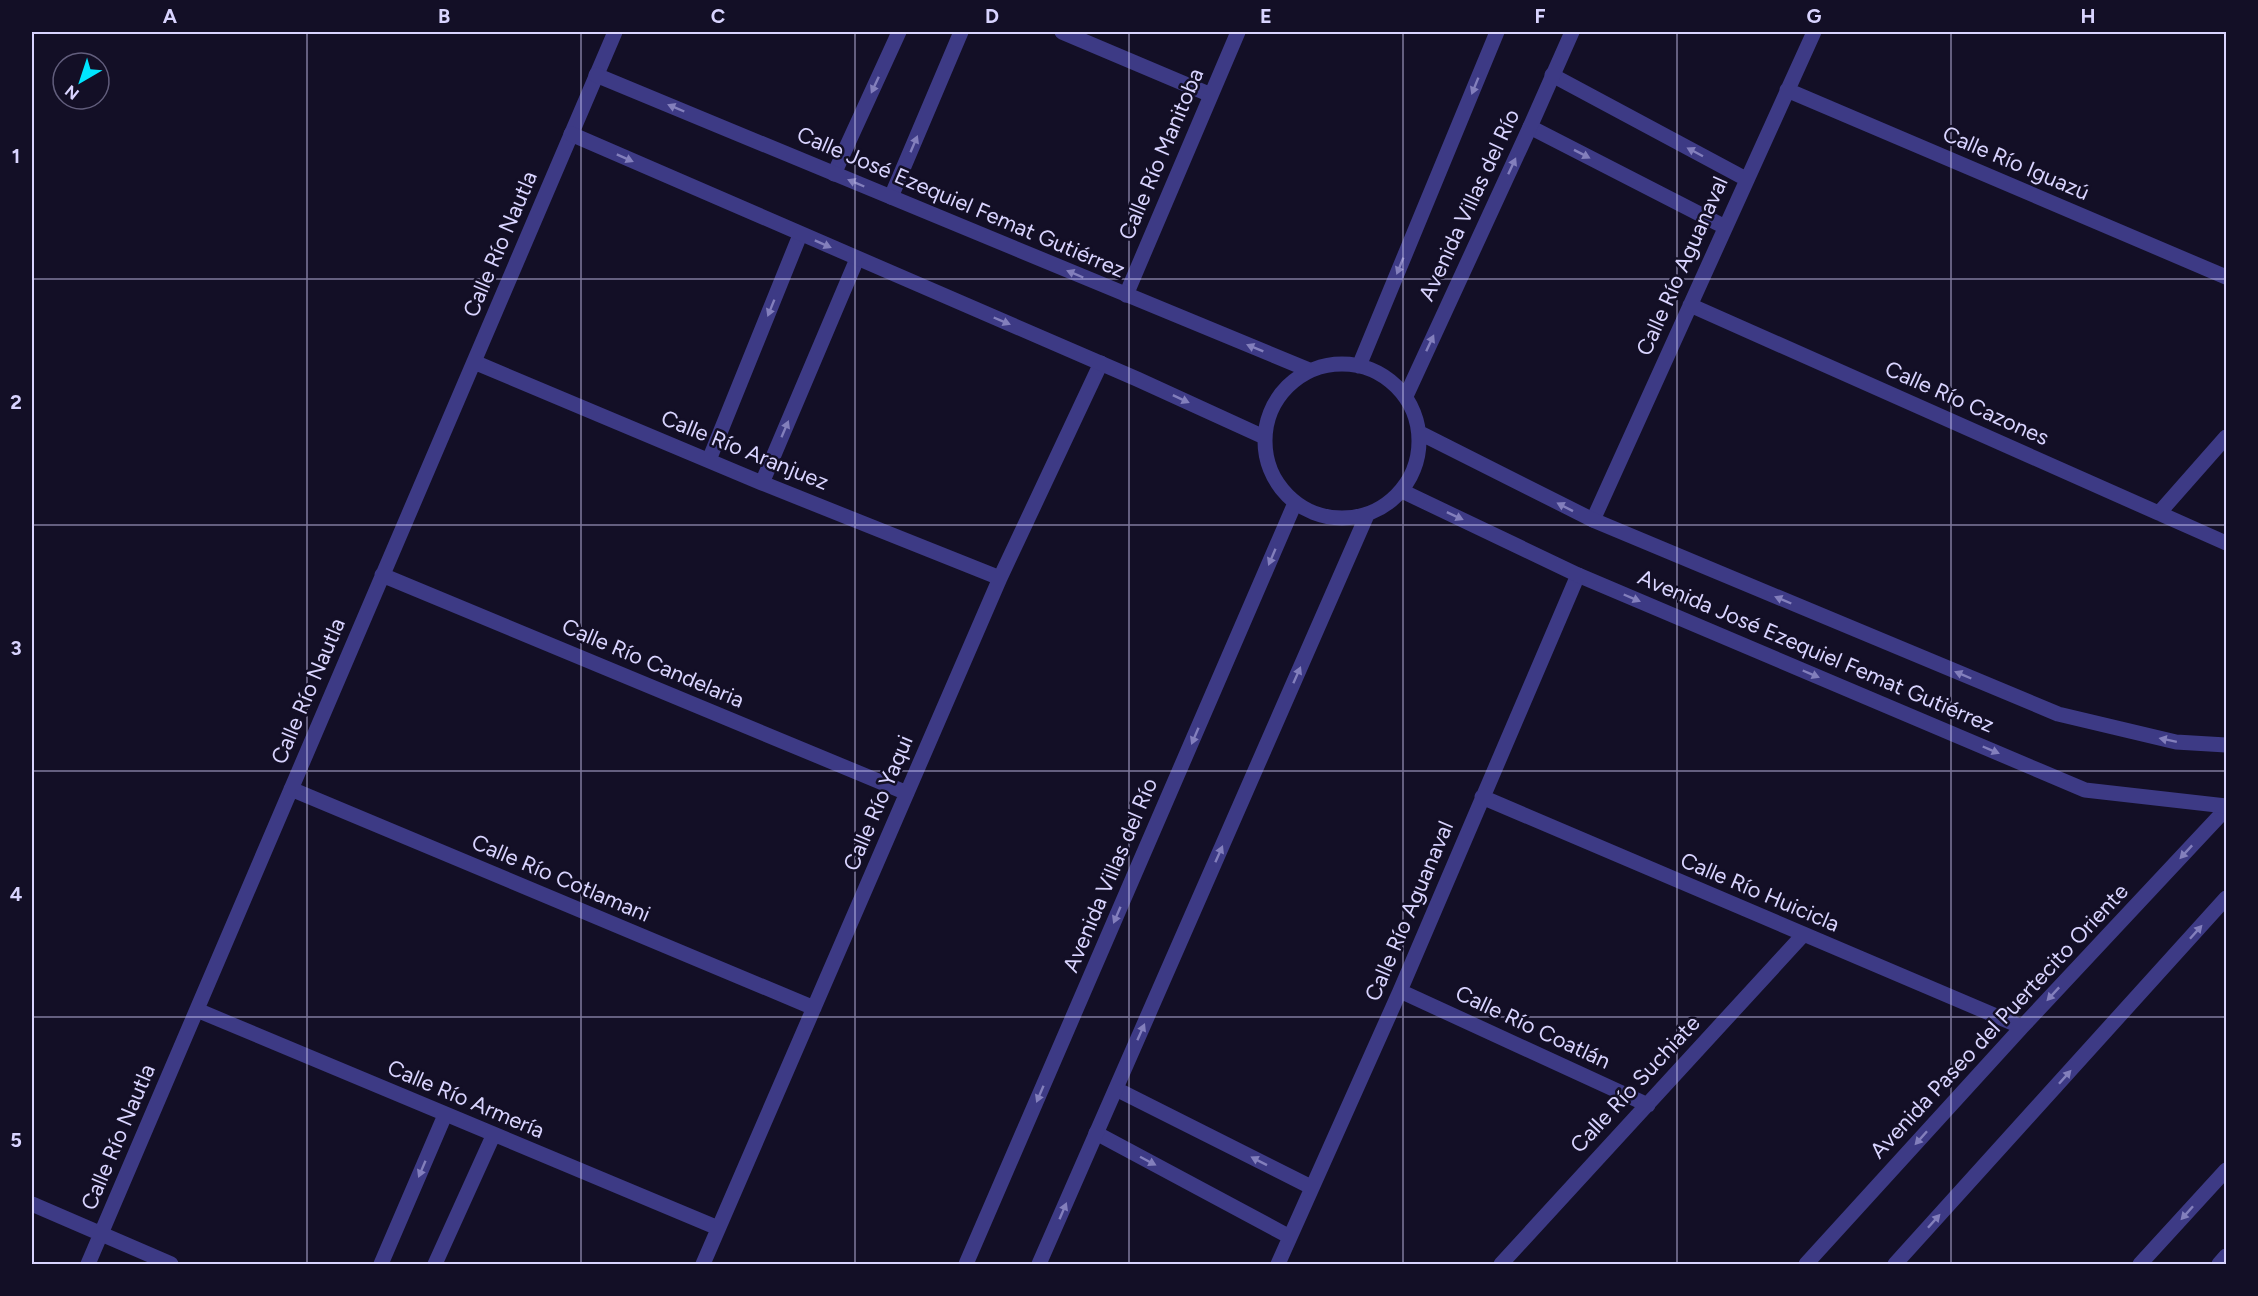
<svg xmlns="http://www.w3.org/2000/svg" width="2258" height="1296" font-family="Figtree,sans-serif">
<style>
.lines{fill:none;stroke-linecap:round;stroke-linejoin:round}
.minor{stroke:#3d3a85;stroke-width:15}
.tertiary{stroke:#3d3a85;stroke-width:15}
.oneway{fill:#837fbc}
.grid{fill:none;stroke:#d9d4ff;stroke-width:1.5;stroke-opacity:0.55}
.labels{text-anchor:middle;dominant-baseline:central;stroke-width:5;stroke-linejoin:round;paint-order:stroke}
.street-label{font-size:22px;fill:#d9d4ff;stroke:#130f26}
.neatline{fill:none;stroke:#d9d4ff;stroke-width:2}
.grid-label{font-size:20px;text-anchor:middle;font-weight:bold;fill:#d9d4ff}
</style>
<rect width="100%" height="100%" fill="#130f26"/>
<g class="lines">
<path class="minor" d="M1062 32 1211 95
M1552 75 1746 179
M1787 90 2226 277
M1530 127 1725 227
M834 174 899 32
M891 197 961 32
M1126 295 1238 32
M1690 305 2226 543
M474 362 762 483 1000 578
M709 460 800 235
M762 483 857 259
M2159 513 2226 437
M1593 520 1814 32
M382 575 907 793
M291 789 814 1008
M1482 797 2022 1027
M1400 991 1648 1105
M197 1010 718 1228
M1116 1089 1311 1187
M1096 1133 1290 1237
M32 1204 171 1264
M88 1264 615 32
M381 1264 445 1115
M435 1264 493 1136
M703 1264 1000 578 1101 363
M1278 1264 1400 991 1578 575
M1501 1264 1803 935
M1806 1264 2022 1027 2226 809
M1895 1264 2226 898
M2140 1264 2226 1170
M2219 1264 2226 1256"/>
<path class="tertiary" d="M596 75 1309 370
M571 134 1137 379 1264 437
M1265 441a77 77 0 1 1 154 0a77 77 0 1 1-154 0Z
M1359 366 1497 32
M1406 396 1530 127 1572 32
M1420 433 1593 520 2058 714 2176 742 2226 745
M1402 491 1578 575 2085 790 2226 806
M966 1264 1295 503
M1039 1264 1367 515"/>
</g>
<defs><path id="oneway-solid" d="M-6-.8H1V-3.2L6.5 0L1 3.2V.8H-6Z" transform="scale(1.5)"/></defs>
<g class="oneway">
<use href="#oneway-solid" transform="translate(875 85) rotate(115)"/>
<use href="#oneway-solid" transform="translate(1475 86) rotate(112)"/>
<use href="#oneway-solid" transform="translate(676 108) rotate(-157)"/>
<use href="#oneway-solid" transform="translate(914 144) rotate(-67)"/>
<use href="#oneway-solid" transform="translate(1695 152) rotate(-152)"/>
<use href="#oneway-solid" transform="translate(1582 154) rotate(27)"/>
<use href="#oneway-solid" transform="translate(625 158) rotate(24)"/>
<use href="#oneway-solid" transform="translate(1512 166) rotate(-65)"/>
<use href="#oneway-solid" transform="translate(856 183) rotate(-157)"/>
<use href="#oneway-solid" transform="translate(823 244) rotate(24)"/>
<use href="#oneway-solid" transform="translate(1400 266) rotate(112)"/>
<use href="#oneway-solid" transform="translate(1075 274) rotate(-157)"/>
<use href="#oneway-solid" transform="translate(771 308) rotate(112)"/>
<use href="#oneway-solid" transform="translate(1002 321) rotate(23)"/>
<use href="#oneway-solid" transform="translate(1430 343) rotate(-65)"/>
<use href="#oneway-solid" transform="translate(1255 348) rotate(-158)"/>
<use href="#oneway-solid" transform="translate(1181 399) rotate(25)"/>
<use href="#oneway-solid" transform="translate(785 429) rotate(-67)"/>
<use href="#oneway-solid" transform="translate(1565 507) rotate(-153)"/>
<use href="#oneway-solid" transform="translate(1455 516) rotate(25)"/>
<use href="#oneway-solid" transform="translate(1272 557) rotate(113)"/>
<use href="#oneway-solid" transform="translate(1632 598) rotate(23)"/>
<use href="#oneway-solid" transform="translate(1783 600) rotate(-157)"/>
<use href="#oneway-solid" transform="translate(1811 674) rotate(23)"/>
<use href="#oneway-solid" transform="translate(1297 675) rotate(-66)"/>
<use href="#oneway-solid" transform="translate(1963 675) rotate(-157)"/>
<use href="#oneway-solid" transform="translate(1195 736) rotate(113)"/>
<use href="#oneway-solid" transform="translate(2168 740) rotate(-168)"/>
<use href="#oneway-solid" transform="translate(1991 750) rotate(23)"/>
<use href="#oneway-solid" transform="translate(2186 852) rotate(133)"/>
<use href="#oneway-solid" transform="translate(1219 854) rotate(-66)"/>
<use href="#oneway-solid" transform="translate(1117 915) rotate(113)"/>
<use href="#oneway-solid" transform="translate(2196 932) rotate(-48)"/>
<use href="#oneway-solid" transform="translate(2053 994) rotate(133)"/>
<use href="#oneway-solid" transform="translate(1141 1032) rotate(-66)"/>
<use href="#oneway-solid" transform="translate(2065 1077) rotate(-48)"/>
<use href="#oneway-solid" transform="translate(1040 1094) rotate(113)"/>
<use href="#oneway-solid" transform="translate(1921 1138) rotate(132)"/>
<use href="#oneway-solid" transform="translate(1148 1161) rotate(28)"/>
<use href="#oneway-solid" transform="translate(1259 1161) rotate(-153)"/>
<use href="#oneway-solid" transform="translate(422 1169) rotate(113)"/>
<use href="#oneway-solid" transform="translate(1063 1211) rotate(-67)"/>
<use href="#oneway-solid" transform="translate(2187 1213) rotate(132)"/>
<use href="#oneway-solid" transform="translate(1934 1221) rotate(-48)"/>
</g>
<path class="grid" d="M307 32V1264M581 32V1264M855 32V1264M1129 32V1264M1403 32V1264M1677 32V1264M1951 32V1264M32 279H2226M32 525H2226M32 771H2226M32 1017H2226"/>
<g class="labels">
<g class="street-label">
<text transform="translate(1161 154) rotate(-67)">Calle Río Manitoba</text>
<text transform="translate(2016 163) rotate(23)">Calle Río Iguazú</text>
<text transform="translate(961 202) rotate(23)">Calle José Ezequiel Femat Gutiérrez</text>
<text transform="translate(1469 205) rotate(-65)">Avenida Villas del Río</text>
<text transform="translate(500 244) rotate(-67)">Calle Río Nautla</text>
<text transform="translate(1682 266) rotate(-66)">Calle Río Aguanaval</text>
<text transform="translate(1967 403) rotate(24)">Calle Río Cazones</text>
<text transform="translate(745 450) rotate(22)">Calle Río Aranjuez</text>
<text transform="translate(1816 651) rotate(23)">Avenida José Ezequiel Femat Gutiérrez</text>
<text transform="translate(653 663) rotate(23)">Calle Río Candelaria</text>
<text transform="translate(308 691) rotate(-67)">Calle Río Nautla</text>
<text transform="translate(878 803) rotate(-67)">Calle Río Yaqui</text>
<text transform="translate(1110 875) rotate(-67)">Avenida Villas del Río</text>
<text transform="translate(561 878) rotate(23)">Calle Río Cotlamani</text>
<text transform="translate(1760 892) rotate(23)">Calle Río Huicicla</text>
<text transform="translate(1409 911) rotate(-67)">Calle Río Aguanaval</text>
<text transform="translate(1999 1021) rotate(-47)">Avenida Paseo del Puertecito Oriente</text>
<text transform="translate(1533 1027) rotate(25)">Calle Río Coatlán</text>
<text transform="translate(1635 1084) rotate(-47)">Calle Río Suchiate</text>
<text transform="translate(466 1099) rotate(23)">Calle Río Armería</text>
<text transform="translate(118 1137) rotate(-67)">Calle Río Nautla</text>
</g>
</g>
<rect width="2258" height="1296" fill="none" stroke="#130f26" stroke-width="66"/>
<g transform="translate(81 81) rotate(219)"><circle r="28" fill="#130f26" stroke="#625e7d" stroke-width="1.5"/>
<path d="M0-4.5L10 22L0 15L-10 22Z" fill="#00e5ff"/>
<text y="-9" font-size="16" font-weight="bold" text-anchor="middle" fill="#d9d4ff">N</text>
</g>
<rect x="33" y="33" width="2192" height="1230" class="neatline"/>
<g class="grid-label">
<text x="170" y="23">A</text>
<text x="444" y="23">B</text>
<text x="718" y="23">C</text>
<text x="992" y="23">D</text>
<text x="1266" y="23">E</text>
<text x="1540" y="23">F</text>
<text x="1814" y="23">G</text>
<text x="2088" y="23">H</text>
<text x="16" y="163">1</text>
<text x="16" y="409">2</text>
<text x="16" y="655">3</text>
<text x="16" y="901">4</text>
<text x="16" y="1147">5</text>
</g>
</svg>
